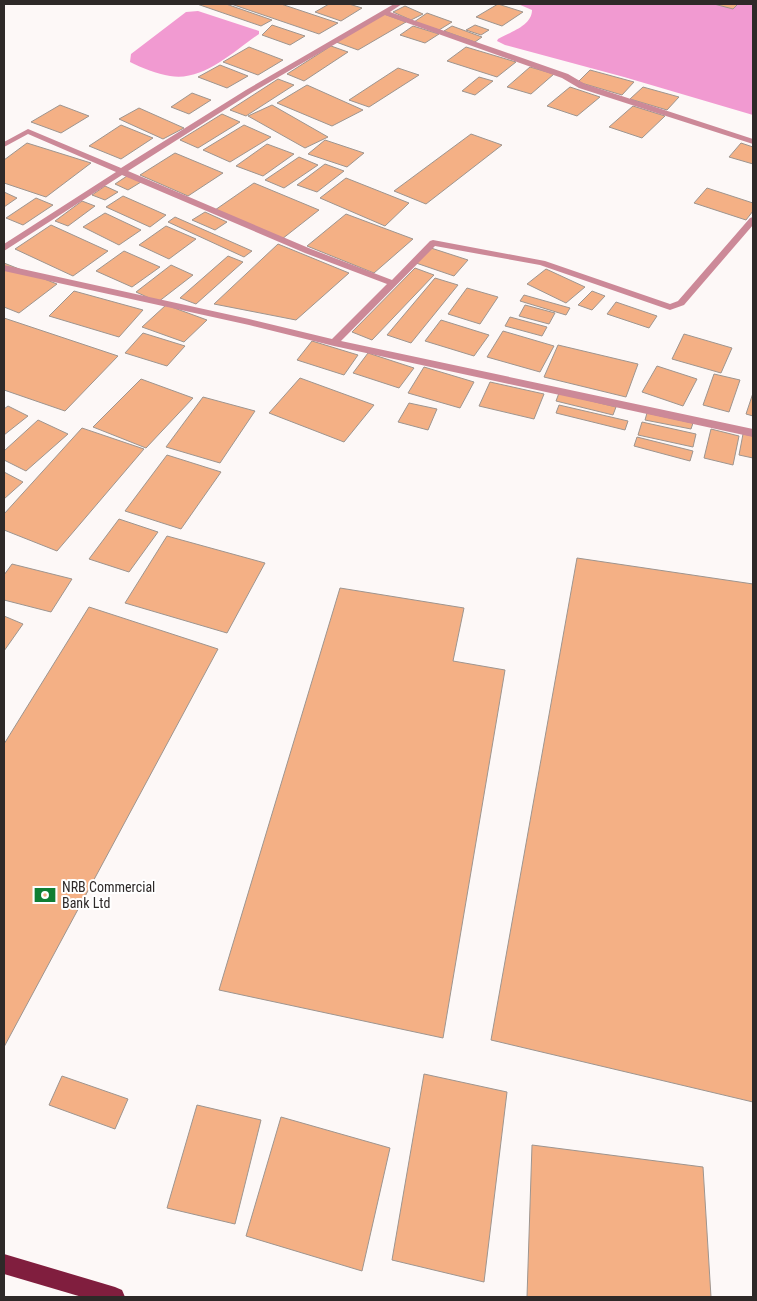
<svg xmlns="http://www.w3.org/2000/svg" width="757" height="1301" font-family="'Roboto Condensed',sans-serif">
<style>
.water{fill:#f19ad1}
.building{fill:#f4b085;stroke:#9e958f}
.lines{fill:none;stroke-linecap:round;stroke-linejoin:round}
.minor{fill:#cc8998;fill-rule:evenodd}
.trunk{fill:#801e3e;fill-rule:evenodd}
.labels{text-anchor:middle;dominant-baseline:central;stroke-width:4;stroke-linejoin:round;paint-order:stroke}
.poi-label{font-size:14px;fill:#2e2928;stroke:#fff;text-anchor:start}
</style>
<rect width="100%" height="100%" fill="#fdf8f7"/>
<path class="water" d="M518 4H753V115L624 77 505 45 497 41 498 39C510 32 532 26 532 10Z
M198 11 259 31V34C234 51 203 82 170 76 157 74 142 68 130 62L131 54 186 12Z"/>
<path class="building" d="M197 4H226L272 20 261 26Z
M231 4H281L338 23 319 34Z
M329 4H349L362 8 341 21 315 12Z
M498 4 523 12 502 26 476 17Z
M714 4H738L733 9Z
M405 6 423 14 411 20 393 12Z
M427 13 452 22 439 30 414 22Z
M384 14 406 22 358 50 336 42Z
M272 25 305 36 290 45 262 35Z
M475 25 489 30 481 35 466 30Z
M413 26 439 34 425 43 400 35Z
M452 26 482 37 475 42 444 31Z
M331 46 348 52 304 81 287 74Z
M249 47 283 60 258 75 223 62Z
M466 47 516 62 497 77 447 61Z
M220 65 248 76 227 88 198 77Z
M530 67 554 74 531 94 507 87Z
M398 68 419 75 369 107 349 100Z
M590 70 634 82 622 95 578 82Z
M479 77 493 81 475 95 462 91Z
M278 79 294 85 246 116 230 110Z
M307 85 363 110 332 126 277 103Z
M570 87 600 97 577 116 547 106Z
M643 87 679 97 667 110 630 99Z
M192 93 211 100 189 114 171 107Z
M60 105 89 116 61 133 31 122Z
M272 105 328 137 305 148 248 116Z
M633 106 665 116 642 138 609 127Z
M139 108 184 128 163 139 119 119Z
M222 114 240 122 198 148 180 140Z
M121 125 153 138 121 159 89 146Z
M244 125 271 137 230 162 203 150Z
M471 134 502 145 426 204 394 191Z
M325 140 364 153 347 167 308 154Z
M27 143 91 163 46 197 4 183V160Z
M741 143 753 147V164L729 157Z
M267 144 294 154 263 176 236 166Z
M175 153 223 173 188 196 140 175Z
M299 157 318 165 284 188 265 180Z
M325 164 344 171 317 192 297 185Z
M127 176 141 182 128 190 115 184Z
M346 178 409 203 385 226 320 198Z
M254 183 319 210 282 239 215 210Z
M105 186 118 192 105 200 92 195Z
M707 188 753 203V211L746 220 694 203Z
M4 192 17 198 4 207Z
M123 196 166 215 150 227 106 207Z
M36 198 53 205 23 225 6 218Z
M82 201 95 206 68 226 55 221Z
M205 212 227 222 215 230 192 220Z
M105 213 141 230 119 245 83 227Z
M346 214 413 239 374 273 307 246Z
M175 217 252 251 244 257 168 222Z
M51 225 108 251 73 276 15 249Z
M166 226 196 239 169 259 139 245Z
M278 244 349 273 296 320 214 304Z
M431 248 468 260 454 276 416 263Z
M124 251 160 267 132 287 96 271Z
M228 256 243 262 196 304 180 298Z
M4 263 57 284 19 313 4 307Z
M171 265 193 275 158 302 136 292Z
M415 268 434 275 372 340 352 332Z
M546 269 585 287 566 303 527 284Z
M435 278 458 285 411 343 387 335Z
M467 288 498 297 480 324 448 314Z
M74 291 143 310 119 337 49 316Z
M592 291 605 296 592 310 578 305Z
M524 295 570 308 566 315 520 301Z
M616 302 657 316 649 328 607 314Z
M166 305 207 320 184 342 142 327Z
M525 305 555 313 549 324 519 316Z
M510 317 547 327 542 336 505 326Z
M4 318 118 356 65 411 4 390Z
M441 320 489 335 474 356 425 341Z
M503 331 554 346 540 372 487 357Z
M143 333 185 346 167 366 125 353Z
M684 334 732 348 721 373 672 359Z
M312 341 358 355 344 375 297 360Z
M558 345 638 364 626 397 544 377Z
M368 353 414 368 399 388 353 373Z
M657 366 697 379 683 406 642 392Z
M424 367 474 382 460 408 408 393Z
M714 374 740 380 729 412 703 405Z
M300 378 374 405 344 442 269 413Z
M141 379 193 398 146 448 93 427Z
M490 382 544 394 534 419 479 406Z
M559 393 616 407 613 415 556 401Z
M753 393V416L746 414Z
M203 397 255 411 220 463 166 447Z
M409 403 437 409 428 430 398 422Z
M559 405 628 421 625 430 556 413Z
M8 406 28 416 4 435V409Z
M647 413 693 423 691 429 645 420Z
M38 420 68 434 26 471 4 460V451Z
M642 422 696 434 693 447 638 435Z
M82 428 144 449 57 551 4 530V514Z
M711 429 739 436 733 465 704 458Z
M743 434 753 436V458L739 455Z
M637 437 693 451 690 461 634 446Z
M167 455 221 472 181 529 125 511Z
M4 472 23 482 4 499Z
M119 519 158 532 129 572 89 559Z
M167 536 265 563 227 633 125 603Z
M577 558 753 584V1102L491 1040Z
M12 564 72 579 51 612 4 600V575Z
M340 588 464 608 453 661 505 670 443 1038 219 990Z
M89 607 218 649 4 1047V744Z
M4 616 23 624 4 651Z
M424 1074 507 1092 484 1282 392 1260Z
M62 1076 128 1099 115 1129 49 1105Z
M197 1105 261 1120 235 1224 167 1208Z
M281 1117 390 1148 362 1271 246 1236Z
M532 1145 703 1167 711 1297H527Z"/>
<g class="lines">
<path class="minor" d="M394 4H402L390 12 568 74 585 84 753 139V144L579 88 562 78 385 15 251 93 128 171 311 249 392 280 430 241 433 240 545 261 670 304 678 301 750 218 753 217V225L684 305 670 310 667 309 540 265 435 246 341 341 753 429V437L334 346 249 325 4 271V265L249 319 332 339 387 284 305 253 122 175 4 251V244L116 172 28 134 4 147V142L28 129 121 168 246 90Z"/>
<path class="trunk" d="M4 1254 115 1287 122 1290 125 1297H82L4 1274Z"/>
</g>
<defs>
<g id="bank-bare" transform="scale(1.725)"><path d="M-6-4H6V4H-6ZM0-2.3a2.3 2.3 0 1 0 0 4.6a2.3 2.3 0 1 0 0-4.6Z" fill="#107e33" stroke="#fff" stroke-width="2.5" paint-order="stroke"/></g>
</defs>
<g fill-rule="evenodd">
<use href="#bank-bare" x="45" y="895"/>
</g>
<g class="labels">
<g class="poi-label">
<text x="62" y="887">NRB Commercial<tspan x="62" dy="16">Bank Ltd</tspan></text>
</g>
</g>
<rect width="757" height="1301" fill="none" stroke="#2e2928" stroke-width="10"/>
</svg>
